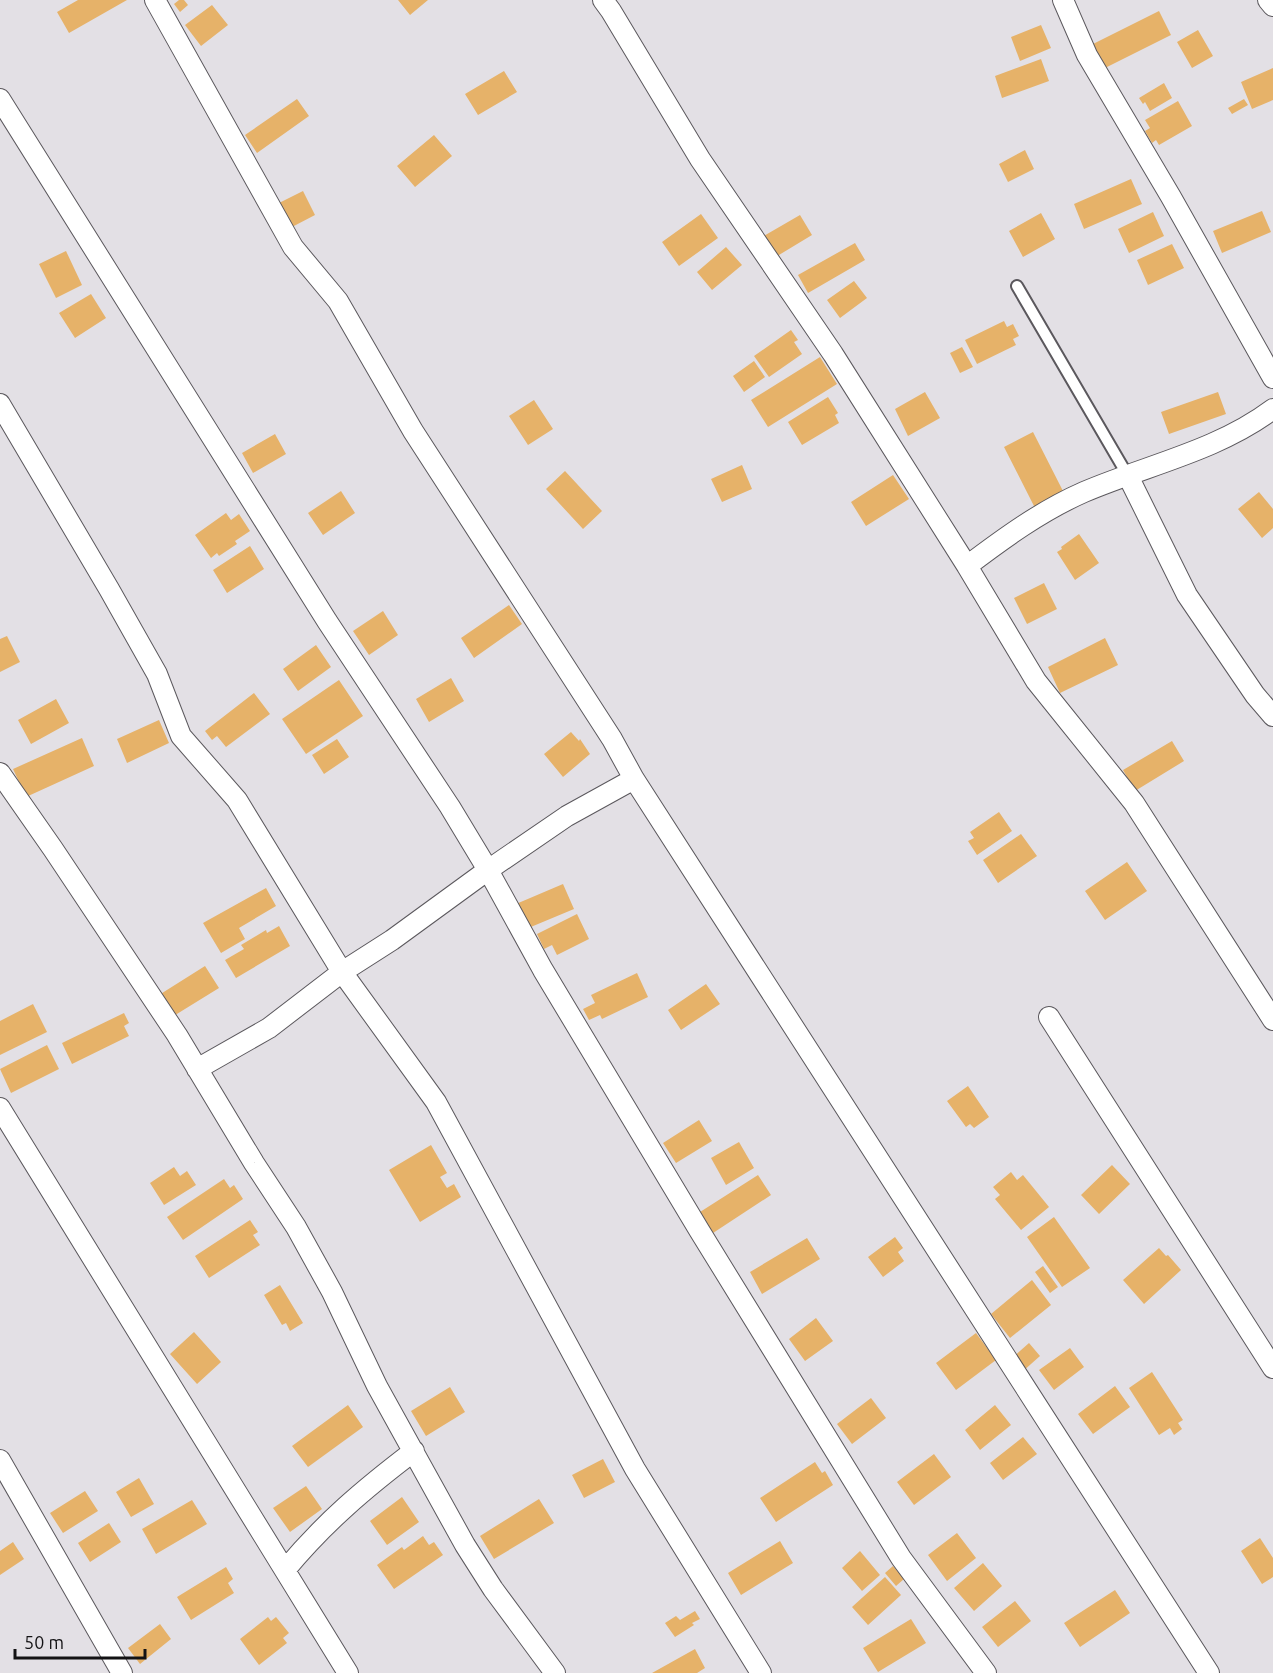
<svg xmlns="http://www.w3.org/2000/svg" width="1273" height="1673" font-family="Ubuntu,sans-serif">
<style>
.building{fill:#e6b269}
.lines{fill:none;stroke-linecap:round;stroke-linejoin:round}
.lane-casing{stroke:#5b585d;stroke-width:14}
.street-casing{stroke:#5b585d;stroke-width:22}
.lane{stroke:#fff;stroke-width:10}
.street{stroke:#fff;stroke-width:20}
</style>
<rect width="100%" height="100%" fill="#e3e0e5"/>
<path class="building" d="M78 0H127L69 33 57 12Z
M179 0H184L188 5 180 12 174 4Z
M398 0H428L410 15Z
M212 5 228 25 201 46 185 25Z
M1159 11 1171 35 1103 69 1091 45Z
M1041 25 1051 48 1020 61 1011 37Z
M1198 30 1213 56 1192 68 1177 42Z
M1041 59 1049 81 1002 98 995 76Z
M1273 68V100L1252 109 1241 82Z
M504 71 517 92 478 115 465 94Z
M1164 83 1172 98 1150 111 1145 102 1143 104 1139 98Z
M297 99 309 116 257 153 245 135Z
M1244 99 1248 105 1232 114 1228 108Z
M1178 101 1192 126 1159 145 1156 140 1152 143 1145 131 1150 128 1145 120Z
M434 135 452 156 415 187 397 166Z
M1025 150 1034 169 1008 182 999 164Z
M1131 179 1142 204 1084 229 1074 204Z
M303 191 315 215 292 227 279 203Z
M1262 211 1271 232 1222 253 1213 231Z
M1153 212 1164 236 1129 253 1118 229Z
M1041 213 1055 239 1023 257 1009 231Z
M701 214 718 238 679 266 662 242Z
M800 215 812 235 774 258 762 237Z
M855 243 865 260 808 293 798 275Z
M1172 244 1184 268 1148 285 1137 260Z
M726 247 742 265 712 290 697 272Z
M66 251 82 285 56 298 39 264Z
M854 281 867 298 840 318 827 300Z
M91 294 106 318 75 338 59 313Z
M1004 321 1007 327 1013 324 1019 336 1013 339 1016 345 977 364 965 340Z
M791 330 798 340 794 342 802 354 769 377 754 356Z
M962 347 973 367 960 373 950 353Z
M820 357 837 384 768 427 751 400Z
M754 361 765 377 744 392 733 376Z
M925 392 940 418 908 436 895 409Z
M1218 392 1226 414 1169 434 1161 412Z
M828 397 838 413 835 415 839 423 802 445 788 422Z
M534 400 553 429 528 445 509 416Z
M1033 432 1064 493 1035 508 1004 447Z
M275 434 286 454 253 473 242 453Z
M742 465 752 489 722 502 711 479Z
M565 471 602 511 583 529 546 489Z
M893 475 909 499 866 526 851 502Z
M341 491 355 513 323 535 308 513Z
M1259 492 1273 509V528L1262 538 1238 509Z
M226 513 231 520 239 514 250 531 235 541 237 544 219 556 217 553 211 558 195 535Z
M1079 534 1099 563 1075 580 1057 552 1062 549 1061 547Z
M250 546 264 569 227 593 213 570Z
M1044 583 1057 609 1027 624 1014 598Z
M509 605 522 624 474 658 461 638Z
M383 611 398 635 369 655 353 631Z
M7 636 20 662 0 672V639Z
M1105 638 1118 665 1060 693 1048 667Z
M316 645 331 667 298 691 283 669Z
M451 678 464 701 429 722 416 699Z
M339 680 363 716 306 754 282 719Z
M254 693 270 714 226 747 217 736 212 740 205 731Z
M56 699 69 723 31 744 18 720Z
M159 720 169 743 127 763 117 739Z
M571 732 579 741 580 739 590 754 563 777 544 754Z
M82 738 94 766 26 797 13 769Z
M337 739 349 757 324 774 312 755Z
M1172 741 1184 761 1135 791 1123 770Z
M999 812 1012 831 977 855 968 841 974 838 970 832Z
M1021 834 1037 856 998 883 983 860Z
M1127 862 1147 891 1105 920 1085 891Z
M563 884 574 909 526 929 516 904Z
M266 888 276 906 239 928 245 939 221 953 203 923Z
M577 914 589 939 557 955 552 945 544 949 537 934Z
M279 926 290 946 236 978 225 960 244 949 241 945 266 930 267 933Z
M205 966 219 988 172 1017 159 995Z
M637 973 648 997 602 1019 600 1015 589 1020 583 1009 595 1003 591 995Z
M706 984 720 1004 681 1030 668 1010Z
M33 1004 47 1032 0 1055V1021Z
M124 1013 129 1023 124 1026 129 1036 72 1064 62 1043Z
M47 1045 59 1069 11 1093 0 1069Z
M968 1086 989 1117 974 1128 970 1124 966 1127 947 1101Z
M699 1120 712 1141 676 1163 663 1143Z
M739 1142 754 1168 726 1185 711 1158Z
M431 1145 447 1173 440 1177 447 1188 454 1184 461 1197 420 1222 389 1170Z
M1112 1165 1130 1184 1099 1214 1081 1195Z
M174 1167 180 1176 187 1171 196 1185 164 1205 150 1183Z
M1011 1172 1017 1180 1023 1175 1049 1207 1021 1230 995 1199 1000 1195 993 1187Z
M758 1175 771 1195 713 1233 700 1212Z
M224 1179 230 1188 234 1185 243 1199 183 1240 167 1217Z
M1054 1217 1090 1268 1062 1287 1027 1237Z
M250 1220 258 1232 253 1235 260 1245 209 1278 195 1256Z
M895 1237 903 1248 898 1252 904 1261 883 1277 868 1257Z
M807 1238 820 1259 762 1294 750 1272Z
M1159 1248 1166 1256 1168 1255 1181 1270 1144 1304 1123 1280Z
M1043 1266 1058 1287 1050 1293 1035 1272Z
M1032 1280 1051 1305 1010 1338 991 1314Z
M280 1285 303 1323 290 1331 286 1323 282 1325 264 1295Z
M816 1318 833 1341 805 1361 789 1339Z
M194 1332 221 1362 197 1384 170 1354Z
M976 1333 996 1360 956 1390 936 1363Z
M1029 1343 1040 1356 1022 1372 1011 1359Z
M1070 1348 1084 1367 1054 1390 1039 1370Z
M1152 1372 1183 1420 1178 1423 1182 1429 1174 1435 1170 1428 1159 1435 1129 1388Z
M1115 1386 1130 1407 1093 1434 1078 1414Z
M450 1387 465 1412 426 1436 411 1411Z
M871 1398 886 1418 852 1444 837 1424Z
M348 1405 363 1427 308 1467 292 1446Z
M995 1405 1011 1425 980 1450 965 1430Z
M1023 1437 1037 1454 1003 1480 990 1463Z
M934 1454 951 1477 914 1505 897 1482Z
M603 1459 615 1482 584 1498 572 1475Z
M815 1462 822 1473 825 1471 833 1485 776 1522 760 1498Z
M139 1478 154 1504 131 1517 116 1492Z
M306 1486 322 1509 290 1532 273 1508Z
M85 1491 98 1511 63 1533 50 1513Z
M402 1497 419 1522 387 1545 370 1521Z
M539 1499 554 1523 494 1559 480 1536Z
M192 1500 207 1524 156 1554 142 1529Z
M109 1523 121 1542 90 1562 78 1543Z
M957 1533 976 1558 947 1581 928 1555Z
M423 1536 429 1545 434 1542 443 1555 394 1589 377 1565 402 1547 404 1550Z
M1260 1538 1273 1558V1577L1262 1584 1241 1551Z
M780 1541 793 1563 741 1595 728 1573Z
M13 1542 24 1559 0 1575V1551Z
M860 1551 880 1575 862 1591 842 1568Z
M983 1563 1002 1586 974 1611 954 1588Z
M893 1566 904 1579 896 1586 885 1573Z
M226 1567 233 1579 228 1583 234 1593 191 1620 177 1597Z
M885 1577 901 1595 868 1625 852 1607Z
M1115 1590 1130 1613 1080 1647 1064 1623Z
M1015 1601 1031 1621 998 1647 982 1627Z
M695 1611 700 1619 692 1623 694 1625 675 1637 665 1623 676 1616 680 1620Z
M268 1617 271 1621 276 1617 289 1633 283 1638 287 1643 259 1665 240 1639Z
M911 1619 926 1643 878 1672 863 1648Z
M160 1624 171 1639 140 1664 128 1648Z
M695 1649 705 1668 697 1673H652Z"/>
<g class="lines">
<g class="lane-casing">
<path id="lane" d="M1017 286 1128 476"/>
</g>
<g class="street-casing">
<path id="street" d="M155 0 293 247 338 301 413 431 612 739 634 779 1209 1673
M603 0 611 11 700 159 833 354 967 566C1004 538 1041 511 1084 492 1147 465 1217 451 1273 409
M1063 0 1087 55 1171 197 1273 378
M1268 0 1273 6
M0 99 327 621 450 807 488 870 567 816 634 779
M0 404 109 589 157 674 181 736 237 800 342 972 436 1102 635 1469 761 1673
M1128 476 1187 595 1255 695 1273 716
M967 566 1036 681 1134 803 1273 1020
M0 773 53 849 177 1035 254 1163 296 1227 332 1292 377 1386 465 1545 493 1589 555 1673
M1049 1017 1273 1368
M197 1069 269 1028 342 972 392 940 488 870 543 970 699 1230 901 1558 986 1673
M0 1108 348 1673
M0 1460 122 1673
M285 1570C325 1522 364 1489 414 1451"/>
</g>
<use href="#lane" class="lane"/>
<use href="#street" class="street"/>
</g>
<path d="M15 1649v9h130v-9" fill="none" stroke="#131214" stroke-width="3"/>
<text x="24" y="1649" font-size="18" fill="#131214" stroke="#e3e0e5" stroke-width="4.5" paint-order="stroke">50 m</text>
</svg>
